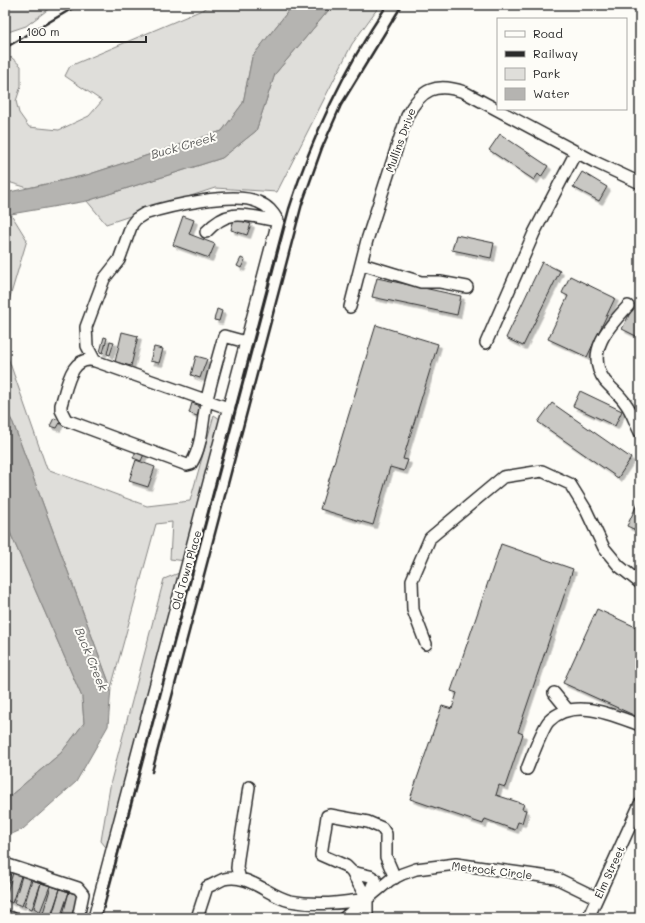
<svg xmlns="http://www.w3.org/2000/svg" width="645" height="923" font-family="Mali,sans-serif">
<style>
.green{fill:#dfdeda;stroke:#858482}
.water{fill:#b5b4b1;stroke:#7e7d7b}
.building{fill:#c9c8c4;stroke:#2b2b2b;filter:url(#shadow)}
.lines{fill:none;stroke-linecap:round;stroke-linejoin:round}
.minor-casing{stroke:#2b2b2b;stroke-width:14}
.minor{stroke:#fdfcf7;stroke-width:11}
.rail{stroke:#2b2b2b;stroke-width:2.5}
.labels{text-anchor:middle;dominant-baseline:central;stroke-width:4;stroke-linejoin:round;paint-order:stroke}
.street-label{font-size:11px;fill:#2b2b2b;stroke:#fdfcf7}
.water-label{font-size:12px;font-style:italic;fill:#5b5b5a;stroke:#fdfcf7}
</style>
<defs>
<filter id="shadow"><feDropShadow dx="3.5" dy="3.5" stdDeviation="0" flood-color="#0004"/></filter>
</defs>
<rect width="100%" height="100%" fill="#fdfcf7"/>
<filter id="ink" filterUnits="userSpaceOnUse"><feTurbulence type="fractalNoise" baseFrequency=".025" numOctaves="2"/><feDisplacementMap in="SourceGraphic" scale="8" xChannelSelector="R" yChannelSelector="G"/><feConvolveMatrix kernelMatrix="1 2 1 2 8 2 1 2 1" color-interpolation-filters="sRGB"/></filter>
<g filter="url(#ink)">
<path class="green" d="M5 5H54L26 26 8 32 5 30Z
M221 5 251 7 261 5H293L252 57 243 103 222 131 87 175 28 188 5 181V63L11 57 21 66V86L16 101 19 113 29 127 59 130 89 116 102 101 65 76 70 66 209 7Z
M333 5H380L352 44 277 192 215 188 106 224 87 201 222 158 256 131 275 74Z
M11 214 27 240 5 314V218Z
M5 349 47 469 147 506 190 501 214 415 220 419 185 561 170 559 172 522 156 524 111 688 13 423 5 408Z
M5 521 82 697 84 723 61 753 5 800Z
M179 573 109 851 101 841 111 781 164 579Z"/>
<path class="water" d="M293 5H333L275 74 256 131 222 158 87 201 11 214 5 218V193L87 175 222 131 243 103 252 57Z
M5 408 13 423 111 688 108 726 76 782 23 829 5 837V800L61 753 84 723 82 697 5 521Z"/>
<path class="building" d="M500 134 548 166 541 177 538 174 534 180 489 150Z
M582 172 607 187 599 201 573 187Z
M183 216 194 220 189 234 215 244 209 258 173 245Z
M234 219 251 224 247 235 231 230Z
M456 235 494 243 491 258 452 250Z
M241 258 245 260 241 268 237 266Z
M542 262 560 271 523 346 506 338Z
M570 276 615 298 587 357 548 339 568 296 562 293Z
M377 278 461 296 457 315 372 297Z
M640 293V338L622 329Z
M217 309 222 311 219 321 214 320Z
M376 325 438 344 403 459 408 460 404 471 390 467 373 525 320 509Z
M122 332 138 336 131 366 115 362Z
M104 337 107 338 103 353 100 352Z
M110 341 114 342 110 355 107 354Z
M154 347 163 349 159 363 150 361Z
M196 356 207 359 200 378 191 375Z
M580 391 622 411 615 426 573 406Z
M192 403 201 406 197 416 189 413Z
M552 403 631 458 618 478 538 422Z
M54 418 61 421 57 428 50 426Z
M136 451 144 454 141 461 133 458Z
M136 460 155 467 148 487 129 481Z
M640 498V532L627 526Z
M501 544 573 569 518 732 523 734 505 787 499 785 496 795 524 804 522 809 526 810 522 823 518 822 515 830 485 819 483 824 410 799 442 706 452 709 457 693 451 691Z
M597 609 640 629V718L563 683Z
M5 871 11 873 5 893Z
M13 873 21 876 12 903 5 899Z
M22 876 31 879 22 906 14 903Z
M32 880 41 883 32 909 24 906Z
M41 883 50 886 40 912 34 908Z
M51 886 60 889 51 916 43 913Z
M60 889 69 892 60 918H58L52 916Z
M69 892 78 895 71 918H62Z"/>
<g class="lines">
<g class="minor-casing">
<path id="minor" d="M206 232C230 206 247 216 278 221
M362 264 421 282H440L467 287
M628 306C609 326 584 353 605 381 612 389 620 395 626 404 632 412 635 423 640 432
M350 307 367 240 407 116C421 89 436 82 464 92L595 162 640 183
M486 343 534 233 576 152
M95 361C71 354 67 387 61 405V410L66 420 187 465 191 464C203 445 202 420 207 399 212 378 218 357 224 336L246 342
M228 408 95 361 87 346 86 327 104 279 119 260 132 224 136 219 144 214C169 206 234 191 258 202 268 206 273 212 278 221
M426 644 413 610 412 580 430 538 503 477 542 471 570 484 586 510 604 548 619 566 640 583
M554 693 567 709
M527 769C531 759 543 727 549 721 574 697 612 715 640 725
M5 864 78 888 83 894 78 918
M352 872 370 876 375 879 368 896
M240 879 237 868 238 858 249 787
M5 916 12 918
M94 918 278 221
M197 918 207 887C213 885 219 881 224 879 249 873 268 896 290 901 316 906 342 903 367 899
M344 918 390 880 402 874 416 869 456 864 556 878 597 898
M367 918V899L352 872 346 866 321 855 327 816 330 815 368 822 382 828 386 834V857L395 878
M588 918 640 804"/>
</g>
<use href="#minor" class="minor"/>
<path class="rail" d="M5 48 78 5
M152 772 302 204 322 148 341 105 402 5
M101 918 289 209C312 136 344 69 387 5"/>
</g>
</g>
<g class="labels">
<g class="street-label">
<text transform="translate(400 140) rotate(-70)">Mullins Drive</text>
<text transform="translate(186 570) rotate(-74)">Old Town Place</text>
<text transform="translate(492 870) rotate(7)">Metrock Circle</text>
<text transform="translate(609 872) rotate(-65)">Elm Street</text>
</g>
<g class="water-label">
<text transform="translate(183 145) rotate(-16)">Buck Creek</text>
<text transform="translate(92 659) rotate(68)">Buck Creek</text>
</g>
</g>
<rect width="645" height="923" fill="none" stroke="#fdfcf7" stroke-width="20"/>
<rect x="10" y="10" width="625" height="903" fill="none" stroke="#2b2b2b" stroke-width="1.5" filter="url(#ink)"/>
<rect x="497" y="18" width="130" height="92" fill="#fdfcf7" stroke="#a9a8a5"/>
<rect x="505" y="31" width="20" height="6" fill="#fdfcf7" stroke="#a9a8a5"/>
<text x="533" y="38" font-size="12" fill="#2b2b2b">Road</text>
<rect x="505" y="51" width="20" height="6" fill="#2b2b2b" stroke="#a9a8a5"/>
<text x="533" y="58" font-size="12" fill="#2b2b2b">Railway</text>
<rect x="505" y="68" width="20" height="12" fill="#dfdeda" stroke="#a9a8a5"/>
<text x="533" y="78" font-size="12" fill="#2b2b2b">Park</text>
<rect x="505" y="88" width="20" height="12" fill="#b5b4b1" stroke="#a9a8a5"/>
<text x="533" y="98" font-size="12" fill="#2b2b2b">Water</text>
<path d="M20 36v6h126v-6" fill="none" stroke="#2b2b2b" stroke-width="2"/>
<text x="26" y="36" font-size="12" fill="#2b2b2b" stroke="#fdfcf7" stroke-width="3" paint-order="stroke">100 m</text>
</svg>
